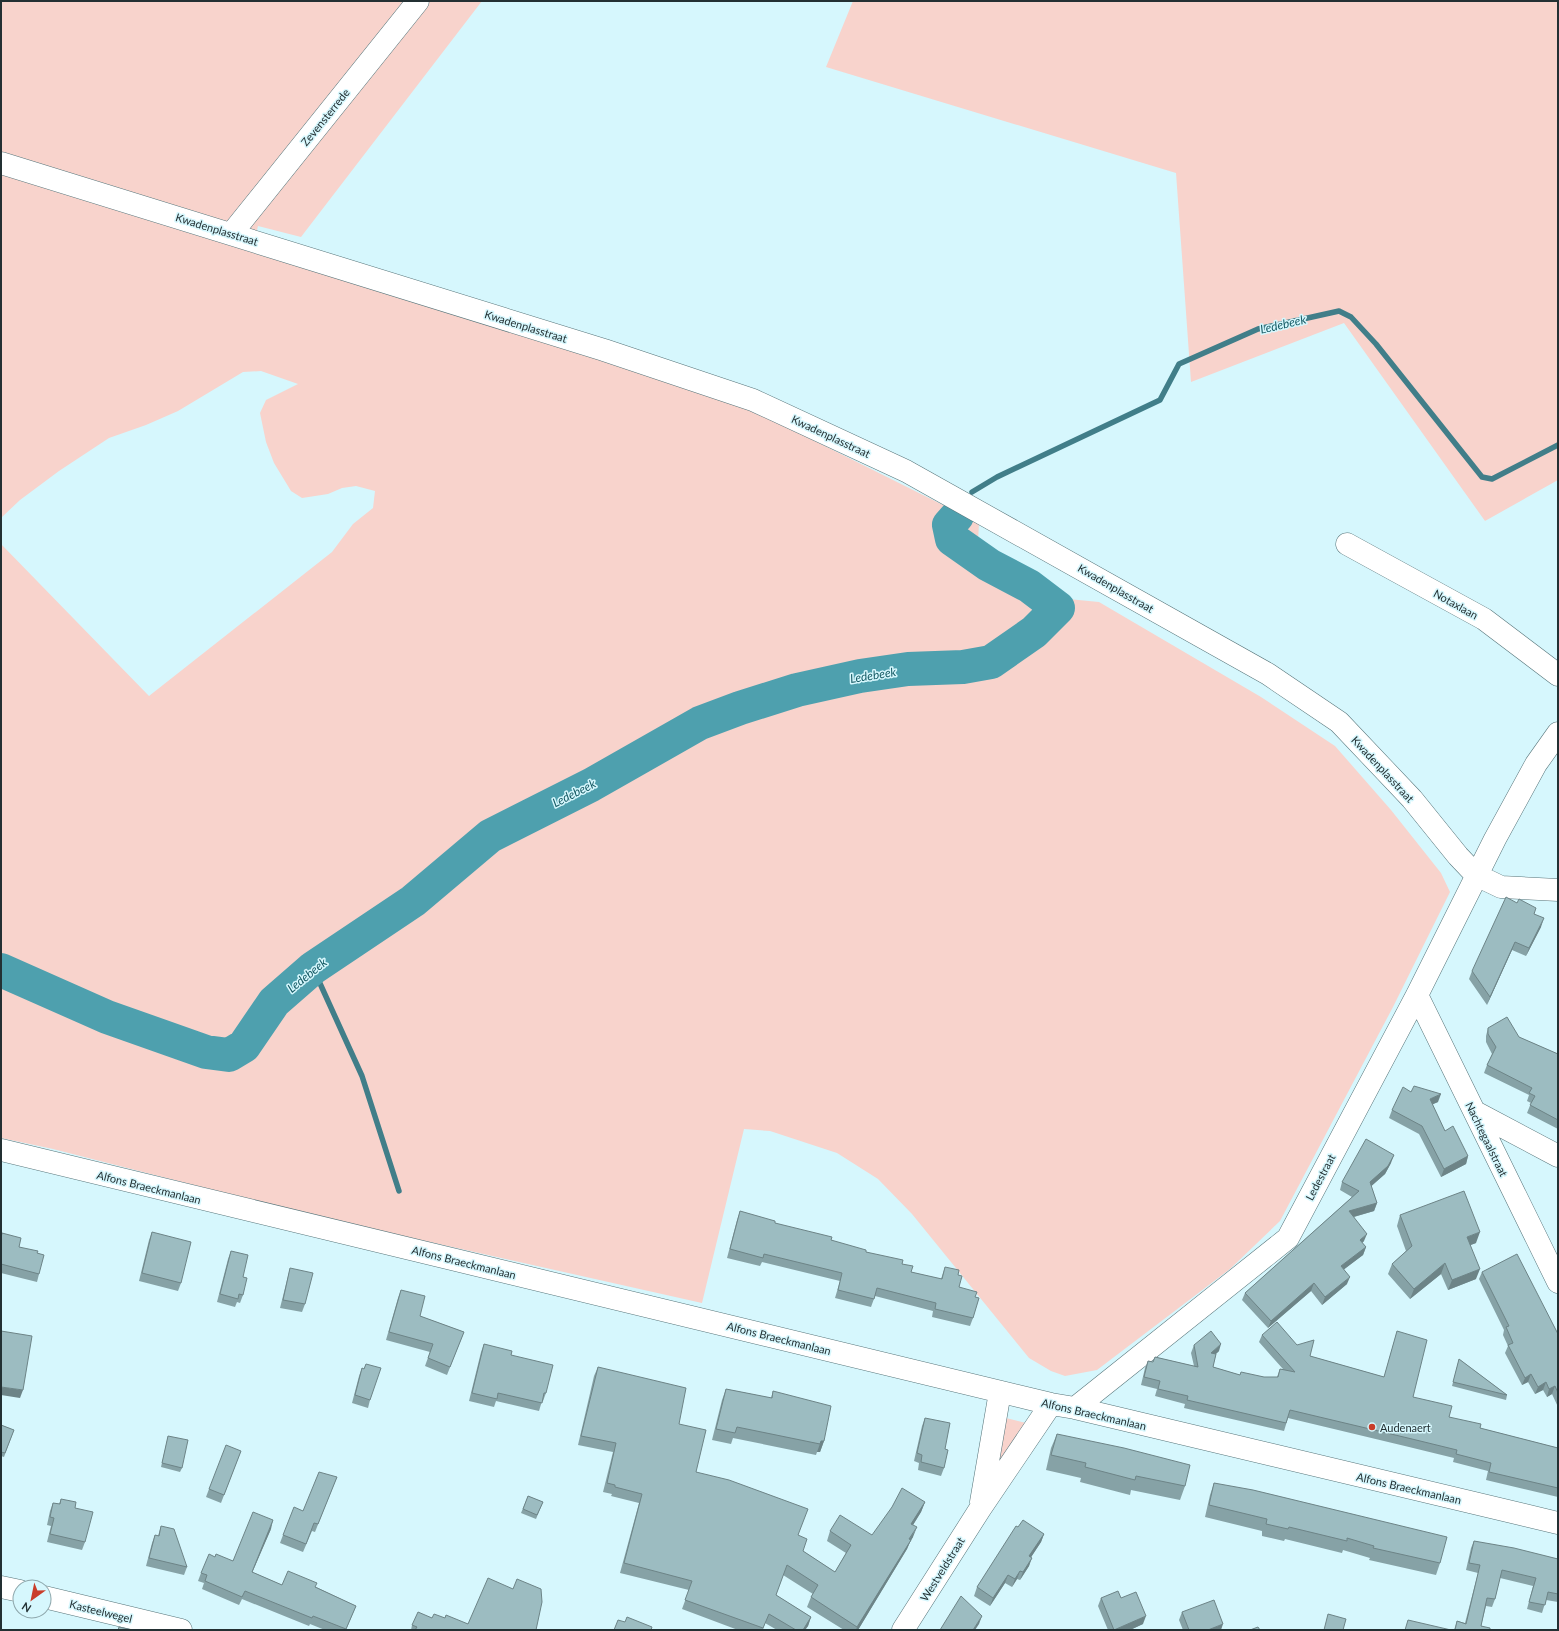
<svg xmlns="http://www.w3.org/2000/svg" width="1559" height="1631" font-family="Lato,sans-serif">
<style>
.green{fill:#f8d3cc}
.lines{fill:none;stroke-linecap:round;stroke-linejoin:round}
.stream{stroke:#417e89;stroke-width:5.5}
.river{stroke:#4ea0ae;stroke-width:34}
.minor-casing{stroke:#57757a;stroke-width:23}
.minor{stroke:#fff;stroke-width:22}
.wall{fill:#86a2a6}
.shaded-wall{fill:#6d8487}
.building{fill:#9cbcc1;stroke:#6d8487}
.poi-dot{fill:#c93d2a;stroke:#d6f7fd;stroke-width:1.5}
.labels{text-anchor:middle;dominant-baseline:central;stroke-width:3;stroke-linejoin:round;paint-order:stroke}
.street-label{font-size:11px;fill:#233033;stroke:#d6f7fd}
.poi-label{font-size:11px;fill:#233033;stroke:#d6f7fd;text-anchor:start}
.water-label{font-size:12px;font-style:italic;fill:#155a64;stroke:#d6f7fd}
</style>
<rect width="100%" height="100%" fill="#d6f7fd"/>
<path class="green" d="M1 1H482L301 237 258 226 252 251 547 340 751 409 979 523 978 542 1005 563 1039 585 1068 599 1099 602 1261 697 1335 746 1391 810 1441 873 1450 892 1393 1007 1280 1221 1230 1269 1097 1370 1065 1376 1051 1371 1029 1358 912 1214 878 1179 837 1153 770 1131 744 1129 702 1303 323 1218 53 1149 1 1138V544L149 696 332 552 353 524 373 508 375 491 356 486 342 488 328 494 302 498 291 491 274 463 266 442 260 413 266 400 298 384 261 371 243 372 178 411 146 425 109 438 59 471 20 500 1 518Z
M853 1H1558V480L1485 521 1344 323 1191 382 1176 173 826 67Z
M1006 1418 1026 1423 1027 1426 990 1473Z"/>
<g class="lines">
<path class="stream" d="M972 492 997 477 1160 400 1179 364 1258 329 1339 311 1351 317 1376 344 1482 477 1492 479 1558 445
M313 968 362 1076 399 1191"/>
<path class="river" d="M1 970 107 1017 206 1052 229 1055 244 1046 274 1002 313 968 413 901 490 836 591 785 700 723 740 708 797 690 860 676 908 669 963 667 991 662 1034 632 1058 608 1029 586 989 565 952 539 949 525 957 516"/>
<g class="minor-casing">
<path id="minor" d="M1 163 604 350 753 400 906 471 1268 674 1339 722 1412 799 1458 856 1476 875 1501 887 1558 890
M232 233 418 1
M1347 544 1484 619 1558 675
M1417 995 1558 1282
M1475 1112 1558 1156
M1 1150 1051 1404 1075 1408 1558 1523
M1075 1408 1288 1238 1417 995 1495 839 1536 764 1558 733
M981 1502 1000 1392
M1 1587 20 1591
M44 1597 181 1630
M903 1630 980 1509 1051 1404"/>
</g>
<use href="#minor" class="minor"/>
</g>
<path class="wall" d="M1534 914 1541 927 1526 956 1512 950 1487 1005 1469 979 1472 971Z
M1488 1028 1519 1037 1558 1054V1129L1527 1113 1531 1103 1527 1101 1529 1095 1484 1073 1487 1065 1492 1054 1486 1042V1036Z
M1411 1092 1438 1102 1432 1104 1445 1131 1468 1156 1466 1164 1441 1177 1419 1134 1389 1118 1392 1110Z
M1391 1163 1385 1174 1371 1186 1377 1203 1374 1211 1354 1217 1364 1241 1362 1243 1366 1247 1363 1255 1344 1269 1347 1284 1322 1305 1311 1291 1268 1328 1242 1300 1245 1293 1352 1197 1340 1190 1342 1182Z
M740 1211 775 1223 831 1240 902 1264 911 1272 941 1279 945 1267 958 1275 959 1287 975 1297 973 1318 970 1326 932 1317 933 1311 875 1296 871 1307 835 1298 840 1281 762 1262 760 1266 727 1258 737 1220Z
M1400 1215 1476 1243 1470 1245 1476 1279 1448 1290 1441 1274 1410 1299 1388 1274 1392 1264 1406 1251 1397 1226Z
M152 1232 181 1283 178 1291 139 1281 149 1240Z
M2 1233 19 1247 37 1253 39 1274 37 1282 1 1273V1236Z
M231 1251 243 1277V1295L240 1303 237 1302 235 1307 217 1302 228 1259Z
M290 1268 305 1304 302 1312 280 1308Z
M1482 1272 1558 1334V1407L1552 1394 1547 1397 1543 1390 1535 1394 1528 1382 1522 1385 1505 1353 1508 1346 1503 1335 1504 1330 1479 1279Z
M401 1290 420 1316 464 1332 447 1375 425 1366 430 1352 386 1340 398 1298Z
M1397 1331 1413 1397 1449 1417 1480 1428 1558 1448V1497L1486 1480 1488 1471 1453 1462 1454 1458 1409 1447 1288 1418 1284 1431 1184 1408 1185 1404 1155 1396 1157 1389 1141 1385 1145 1368 1148 1361 1153 1362 1155 1357 1194 1366 1191 1353 1194 1345 1219 1351 1216 1354 1213 1367 1240 1375 1264 1377H1277L1280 1369H1283L1259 1342 1262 1335 1297 1345 1310 1356 1384 1377Z
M484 1344 511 1355 546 1393 543 1401H542L539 1411 496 1401 494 1407 469 1401 481 1352Z
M1459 1359 1507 1395 1506 1400 1452 1386Z
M366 1364 370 1400 368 1408 352 1403 359 1376 362 1368 364 1369Z
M598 1367 679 1424 696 1472 798 1535 803 1551 835 1572 846 1553 827 1541 830 1531 872 1535 925 1502 921 1512 913 1525V1537L910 1542 907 1549 858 1630H844L807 1607 811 1597 813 1594 783 1575 776 1595 811 1617 808 1626 805 1630H777L765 1623 763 1630H738L682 1609 689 1590 620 1573 639 1503 611 1496 612 1494 603 1492 613 1452 578 1445 594 1376Z
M726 1389 771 1398 773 1391 824 1441 820 1452H817L816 1455 733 1438 731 1444 712 1440 722 1400Z
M925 1418 944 1468 941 1476 918 1470 919 1463 914 1461 922 1426Z
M1 1425 14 1430 4 1457 1 1456Z
M1057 1434 1185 1486 1180 1500 1131 1490 1130 1495 1080 1482 1081 1478 1046 1470 1051 1448Z
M168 1436 182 1468 180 1472 161 1467Z
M241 1451 221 1503 206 1497 209 1489Z
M337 1477 315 1532 312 1531 303 1552 280 1543 283 1535Z
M1214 1483 1440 1563 1436 1575 1369 1560 1370 1558 1343 1550 1342 1553 1285 1539 1284 1541 1262 1536V1531L1205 1517 1210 1495Z
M528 1496 543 1502 536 1519 521 1513Z
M61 1499 75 1508 85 1542 82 1550 47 1542 51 1526 47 1525 50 1511 53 1503 59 1504Z
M161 1526 187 1567 184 1575 146 1566 152 1543 155 1535 158 1536Z
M1018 1527 1044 1534 1041 1542 1031 1557 1029 1566 1020 1580 1017 1579 1012 1587 1005 1583 990 1606 974 1596 977 1587Z
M271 1529 252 1572 282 1585 316 1587 356 1606 346 1630H325L310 1624 309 1626 242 1599 239 1605 202 1589 204 1583 198 1581 201 1573 215 1557 233 1561Z
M1474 1541 1558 1559V1602L1546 1600 1542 1613 1527 1609 1533 1586 1500 1578 1495 1599 1492 1607 1486 1606 1481 1626 1490 1630H1454L1457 1621 1465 1623 1478 1573 1466 1570 1471 1548Z
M1101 1598H1121L1143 1624 1130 1630H1108L1098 1606Z
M1182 1612 1221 1630H1183L1179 1620Z
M432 1618H445L468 1624 536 1630H411L412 1625Z"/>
<path class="shaded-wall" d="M1544 918 1541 927 1526 956 1529 948Z
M1515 942 1512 950 1487 1005 1490 997Z
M1441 1094 1438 1102 1427 1107 1430 1099Z
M1394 1155 1391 1163 1385 1174 1367 1190 1370 1182Z
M1468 1156 1466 1164 1441 1177 1444 1169Z
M1377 1203 1374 1211 1346 1219 1349 1211Z
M1480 1232 1476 1243 1463 1248 1467 1237Z
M1367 1234 1364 1241 1357 1248 1360 1240Z
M1366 1247 1363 1255 1338 1274 1341 1266Z
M1445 1263 1441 1274 1410 1299 1414 1289Z
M1480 1269 1476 1279 1448 1290 1452 1280Z
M1350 1277 1347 1284 1322 1305 1325 1297Z
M1314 1283 1311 1291 1268 1328 1271 1321Z
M1221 1344 1219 1351 1208 1361 1211 1353Z
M1531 1374 1528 1382 1522 1385 1525 1378Z
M1546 1382 1543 1390 1535 1394 1538 1387Z
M1555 1386 1552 1394 1547 1397 1549 1389Z
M1 1387 23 1390 20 1398 1 1395Z
M821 1441H824L820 1452H817Z
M925 1502 921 1512 908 1533 911 1524Z
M273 1520 271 1529 249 1580 252 1572Z
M917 1527 913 1537 910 1542 907 1549 858 1630H856L857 1627Z
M1044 1534 1041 1542 1026 1565 1029 1556Z
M1032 1558 1029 1566 1020 1580 1023 1572Z
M1020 1571 1017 1579 1012 1587 1015 1579Z
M1008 1575 1005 1583 990 1606 993 1598Z
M982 1616 979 1624 975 1630H973Z
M1146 1616 1143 1624 1130 1630H1114Z
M811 1617 808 1626 805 1630H803Z
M1223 1624 1221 1630H1208Z"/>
<path class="building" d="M1506 897 1517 903 1519 899 1536 908 1534 914 1544 918 1529 948 1515 942 1490 997 1472 971Z
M1507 1017 1519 1037 1558 1054V1120L1530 1105 1535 1096 1529 1093 1532 1088 1487 1065 1496 1047 1488 1034V1028Z
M1414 1086 1441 1094 1430 1099 1445 1131 1453 1126 1468 1156 1444 1169 1422 1126 1392 1110 1403 1087 1411 1092Z
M1366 1139 1394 1155 1388 1166 1370 1182 1377 1203 1349 1211 1367 1234 1360 1240 1366 1247 1341 1266 1350 1277 1325 1297 1314 1283 1271 1321 1245 1293 1359 1191 1342 1182Z
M1464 1191 1480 1232 1467 1237 1480 1269 1452 1280 1445 1263 1414 1289 1392 1264 1412 1246 1400 1215Z
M740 1211 775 1221V1223L832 1237 831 1240 866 1250V1252L903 1260 902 1264 913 1266 911 1272 942 1279 945 1267 959 1270 958 1275 962 1276 959 1287 977 1292 975 1297 979 1298 973 1318 935 1309 936 1303 877 1288 874 1299 838 1290 842 1273 764 1254 763 1258 730 1249Z
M152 1232 191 1242 181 1283 142 1273Z
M2 1233 21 1238 19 1247 38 1251 37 1253 44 1255 39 1274 1 1264V1238Z
M231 1251 248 1255 243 1277 247 1278 243 1295 239 1294 238 1299 220 1294Z
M1517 1254 1558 1334V1393L1555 1386 1549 1389 1546 1382 1538 1387 1531 1374 1525 1378 1508 1345 1513 1343 1506 1327 1509 1326 1482 1272Z
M290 1268 313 1273 305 1304 283 1300Z
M401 1290 425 1296 420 1316 464 1332 450 1367 428 1358 433 1344 389 1332Z
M1277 1322 1297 1345 1314 1340 1310 1356 1384 1377 1397 1331 1427 1340 1413 1397 1452 1406 1449 1417 1481 1424 1480 1428 1558 1448V1488L1489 1472 1491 1463 1456 1454 1457 1450 1412 1439 1290 1410 1286 1423 1187 1400 1188 1396 1158 1389 1160 1381 1144 1377 1148 1361 1153 1362 1155 1357 1198 1367 1194 1345 1211 1331 1221 1344 1211 1353 1216 1354 1213 1367 1240 1375 1241 1372 1264 1377H1278L1280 1369 1295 1372 1262 1335Z
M1 1331 32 1336 23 1390 1 1387Z
M484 1344 512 1351 511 1355 553 1365 546 1393H544L542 1403 498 1393 497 1399 472 1393Z
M1459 1359 1507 1395 1453 1382Z
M366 1364 381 1368 370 1400 355 1395 362 1368 364 1369Z
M598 1367 686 1388 679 1424 706 1430 696 1472 729 1480 808 1509 798 1535 807 1539 803 1551 835 1572 851 1545 830 1531 840 1515 872 1535 892 1507 902 1488 925 1502 911 1524 917 1527 909 1539 911 1540 857 1627 811 1597 818 1585 787 1565 776 1595 811 1617 803 1630H796L769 1614 763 1628 685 1600 692 1581 624 1563 642 1494 615 1487V1485L607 1483 616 1443 581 1436Z
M726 1389 772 1398 773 1391 831 1406 824 1441H821L820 1444 737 1427 735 1433 716 1429Z
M925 1418 950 1423 945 1449 948 1450 944 1468 921 1462 922 1455 917 1453Z
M1 1425 14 1430 5 1453 1 1452Z
M1057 1434 1124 1448 1190 1465 1185 1486 1136 1476 1135 1480 1085 1467 1086 1463 1051 1455Z
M168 1436 188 1440 182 1468 162 1463Z
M226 1445 241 1451 224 1495 209 1489Z
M319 1472 337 1477 318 1524 314 1523 306 1544 283 1535 294 1507 303 1511Z
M1214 1483 1253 1490 1447 1537 1440 1563 1373 1548 1374 1546 1347 1538V1541L1289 1527 1288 1529 1266 1524 1267 1519 1209 1505Z
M528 1496 543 1502 537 1515 523 1509Z
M61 1499 76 1502 75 1508 93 1512 85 1542 50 1534 54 1518 50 1517 53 1503 60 1504Z
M253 1512 273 1520 252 1572 282 1585 288 1571 317 1583 315 1587 356 1606 346 1629 313 1616 312 1618 245 1591 242 1597 205 1581 207 1575 201 1573 209 1554 215 1557 216 1554 233 1561Z
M1023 1520 1044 1534 1029 1556 1032 1558 1023 1572 1020 1571 1015 1579 1008 1575 993 1598 977 1587 1016 1526 1018 1527Z
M161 1526 174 1529 187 1567 149 1558 155 1535 159 1536Z
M1474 1541 1514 1548 1558 1559V1594L1548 1592 1545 1605 1529 1602 1536 1578 1502 1570 1495 1599 1487 1598 1481 1626 1490 1628V1630H1455L1457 1621 1466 1624 1480 1565 1469 1563Z
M488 1578 513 1589 517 1579 541 1589 542 1602 536 1630H415L417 1627 412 1625 418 1612 432 1618 434 1614 445 1618 446 1615 468 1624Z
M1118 1591 1121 1598 1136 1592 1146 1616 1114 1630 1101 1598Z
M961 1596 982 1616 973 1630H940Z
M1214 1600 1223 1624 1208 1630H1189L1182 1612Z
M1328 1614 1346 1619 1343 1630H1324Z
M627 1617 652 1627 651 1630H614L618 1620 625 1622Z
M1408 1620 1451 1630H1405Z
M119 1627 133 1630H118Z
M1258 1627 1260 1630H1250Z"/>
<circle class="poi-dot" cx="1372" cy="1427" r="4"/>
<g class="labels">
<g class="street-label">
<text transform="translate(325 117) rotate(-51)">Zevensterrede</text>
<text transform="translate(217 229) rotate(17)">Kwadenplasstraat</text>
<text transform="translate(526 326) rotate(17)">Kwadenplasstraat</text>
<text transform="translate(831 436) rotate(25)">Kwadenplasstraat</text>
<text transform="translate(1116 588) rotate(30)">Kwadenplasstraat</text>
<text transform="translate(1456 604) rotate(29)">Notaxlaan</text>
<text transform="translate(1383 769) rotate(47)">Kwadenplasstraat</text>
<text transform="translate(1487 1139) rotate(64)">Nachtegaalstraat</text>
<text transform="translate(1320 1177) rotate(-62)">Ledestraat</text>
<text transform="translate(149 1187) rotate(14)">Alfons Braeckmanlaan</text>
<text transform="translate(464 1262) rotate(14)">Alfons Braeckmanlaan</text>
<text transform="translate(779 1338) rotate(14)">Alfons Braeckmanlaan</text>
<text transform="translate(1094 1414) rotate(13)">Alfons Braeckmanlaan</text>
<text transform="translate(1409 1488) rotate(13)">Alfons Braeckmanlaan</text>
<text transform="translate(942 1569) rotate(-58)">Westveldstraat</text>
<text transform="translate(101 1611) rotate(14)">Kasteelwegel</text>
</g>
<g class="poi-label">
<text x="1380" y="1427">Audenaert</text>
</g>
<g class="water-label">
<text transform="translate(1283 324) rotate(-13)">Ledebeek</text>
<text transform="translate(873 675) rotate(-9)">Ledebeek</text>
<text transform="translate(574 793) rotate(-27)">Ledebeek</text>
<text transform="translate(307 975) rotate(-39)">Ledebeek</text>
</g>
</g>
<rect width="1559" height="1631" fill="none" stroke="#233033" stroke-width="4"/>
<g transform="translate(32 1599) rotate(213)"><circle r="19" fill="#d6f7fd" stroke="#8ea7ac"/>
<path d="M0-3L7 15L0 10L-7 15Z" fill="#c93d2a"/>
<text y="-6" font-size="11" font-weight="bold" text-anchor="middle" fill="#233033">N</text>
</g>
</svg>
